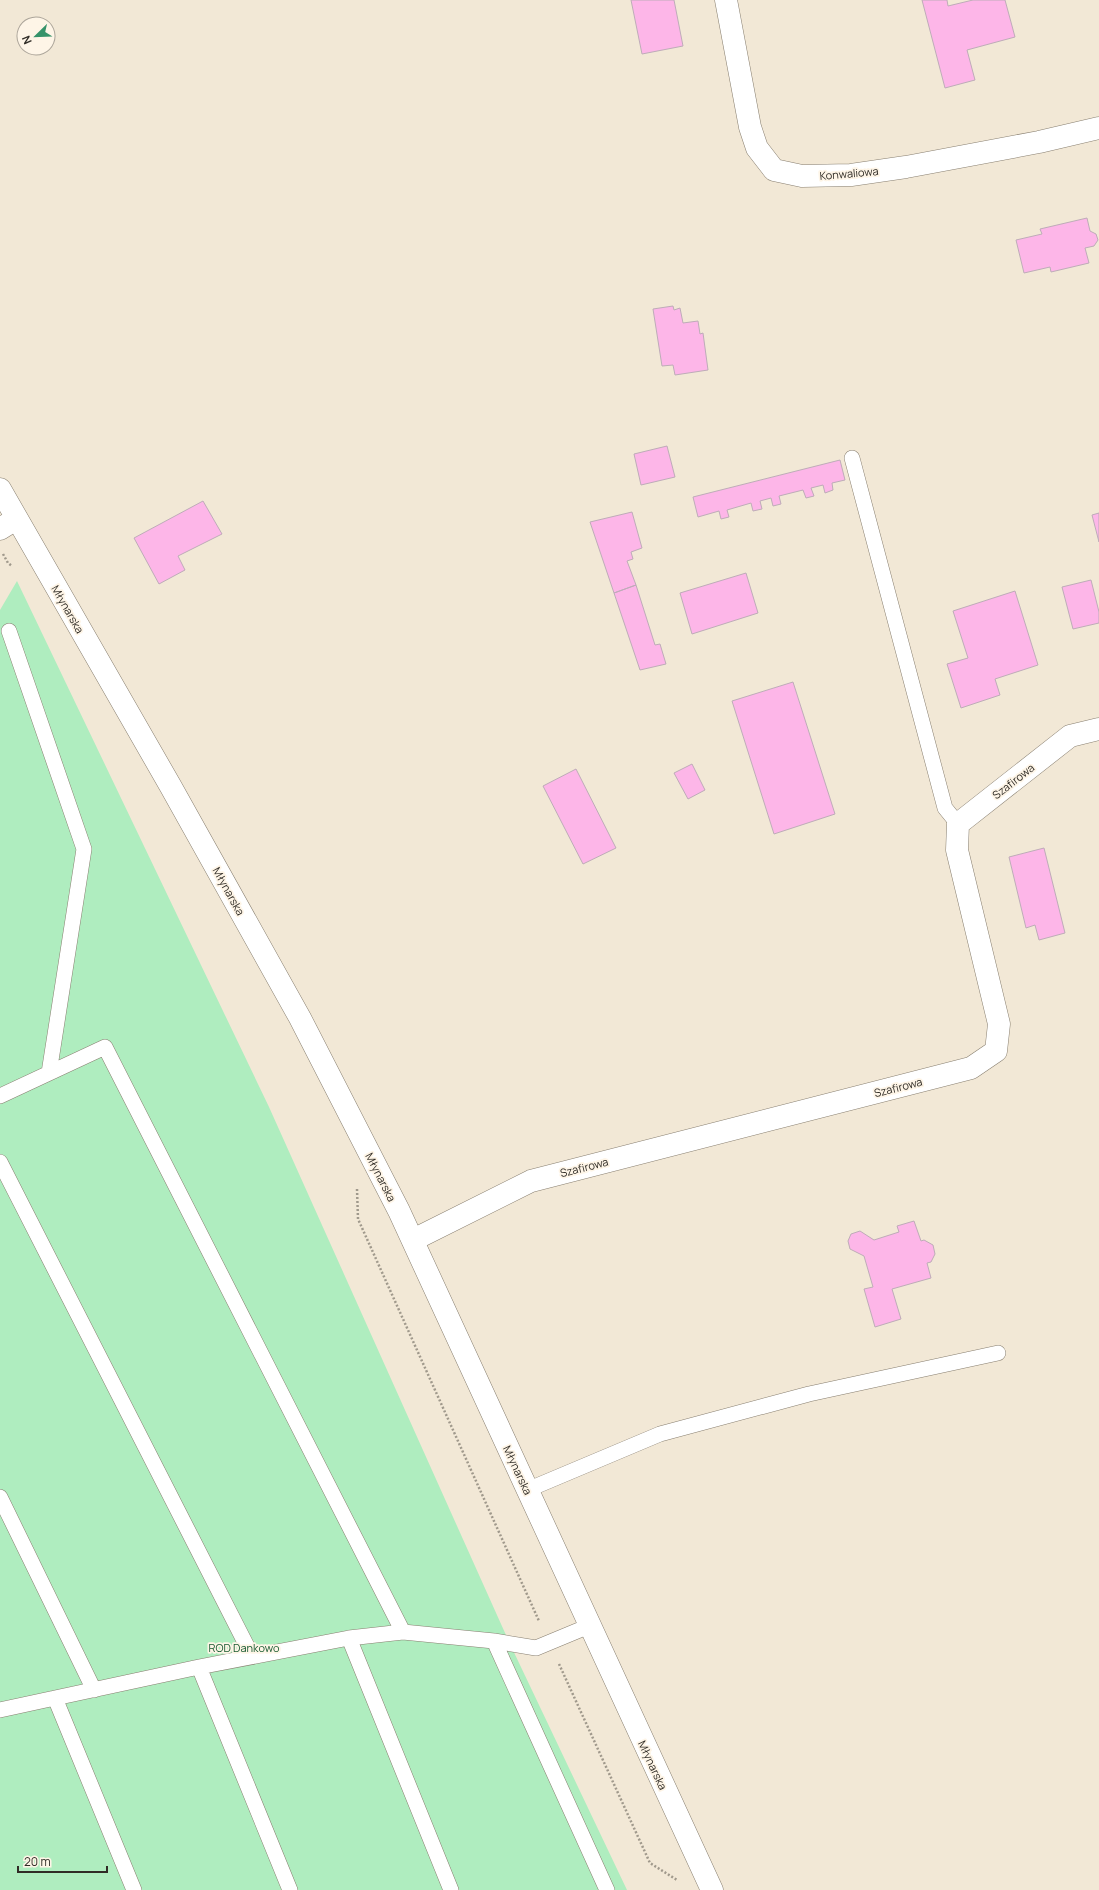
<svg xmlns="http://www.w3.org/2000/svg" width="1099" height="1890" font-family="Manrope,sans-serif">
<style>
.green{fill:#afedbf}
.building{fill:#fdb6e8;stroke:#beacb8}
.lines{fill:none;stroke-linecap:round;stroke-linejoin:round}
.service-casing{stroke:#887f70;stroke-width:16}
.minor-casing{stroke:#887f70;stroke-width:23}
.tertiary-casing{stroke:#887f70;stroke-width:23}
.path{stroke:#a0998c;stroke-width:2.5;stroke-dasharray:2 2;stroke-linecap:butt}
.service{stroke:#fff;stroke-width:15}
.minor{stroke:#fff;stroke-width:22}
.tertiary{stroke:#fff;stroke-width:22}
.labels{text-anchor:middle;dominant-baseline:central;stroke-width:3.5;stroke-linejoin:round;paint-order:stroke}
.street-label{font-size:11px;fill:#302c26;stroke:#fef5e7}
.park-label{font-size:11px;fill:#175a30;stroke:#fef5e7}
</style>
<rect width="100%" height="100%" fill="#f2e8d6"/>
<path class="green" d="M17 581 269 1107 510 1644 627 1890H0V610Z"/>
<path class="building" d="M631 0H674L683 46 642 54Z
M922 0H947L948 6 973 0H1005L1015 37 967 50 975 80 945 88Z
M1087 218 1090 231 1096 234 1098 240 1094 246 1085 248 1089 263 1051 272 1050 267 1024 273 1016 240 1042 234 1040 229Z
M673 306 674 310 680 308 683 323 698 321 700 334 703 333 708 370 675 375 673 365 662 366 653 309Z
M667 446 675 477 641 485 634 454Z
M840 460 845 480 832 483 833 490 825 493 823 485 811 488 814 496 806 498 803 490 779 496 781 504 773 506 771 498 760 501 762 509 753 511 751 503 727 510 729 517 721 519 719 511 698 517 693 497Z
M203 501 222 534 178 556 185 570 159 584 134 538Z
M632 512 642 548 631 552 633 559 627 561 636 585 614 593 590 522Z
M1099 513V542L1092 515Z
M746 573 758 613 692 634 680 593Z
M1091 580 1099 612V623L1073 629 1062 587Z
M636 585 655 645 660 644 666 664 640 670 614 593Z
M1015 591 1038 665 995 679 1000 695 961 708 947 664 968 658 953 611Z
M793 682 835 814 774 834 732 701Z
M692 764 705 790 688 799 674 773Z
M576 769 616 848 583 864 543 786Z
M1044 848 1065 933 1039 940 1035 925 1026 928 1009 857Z
M914 1221 921 1241 924 1240 933 1245 935 1254 931 1262 927 1263 931 1278 892 1289 901 1319 875 1327 864 1289 873 1287 864 1256 850 1249 848 1241 851 1234 860 1231 874 1240 899 1232 897 1226Z"/>
<g class="lines">
<g class="service-casing">
<path id="service" d="M852 458 945 808 958 824
M9 631 84 849 49 1073
M0 1096 105 1047 403 1632 349 1638 451 1890
M0 1162 252 1656
M527 1490 660 1434 809 1394 998 1353
M0 1497 94 1690
M403 1632 494 1641 536 1648 589 1626
M494 1641 607 1890
M199 1667 349 1638
M0 1710 55 1698
M134 1890 55 1698 199 1667 290 1890"/>
</g>
<g class="minor-casing">
<path id="minor" d="M726 0 750 127 757 148 774 170 802 176 851 175 906 167 1039 142 1099 128
M0 529 16 519
M413 1240 531 1181 971 1068 996 1051 999 1024 957 850 958 824 1070 736 1099 729"/>
</g>
<g class="tertiary-casing">
<path id="tertiary" d="M0 489 171 787 300 1018 399 1211 712 1890"/>
</g>
<path class="path" d="M3 554 8 563 12 566
M357 1189 358 1219 539 1621
M559 1664 650 1863 677 1880"/>
<use href="#service" class="service"/>
<use href="#minor" class="minor"/>
<use href="#tertiary" class="tertiary"/>
</g>
<g class="labels">
<g class="street-label">
<text transform="translate(849 173) rotate(-5)">Konwaliowa</text>
<text transform="translate(68 609) rotate(60)">Młynarska</text>
<text transform="translate(1013 781) rotate(-38)">Szafirowa</text>
<text transform="translate(229 891) rotate(61)">Młynarska</text>
<text transform="translate(898 1087) rotate(-14)">Szafirowa</text>
<text transform="translate(584 1167) rotate(-14)">Szafirowa</text>
<text transform="translate(381 1177) rotate(63)">Młynarska</text>
<text transform="translate(518 1470) rotate(65)">Młynarska</text>
<text transform="translate(653 1765) rotate(65)">Młynarska</text>
</g>
<g class="park-label">
<text x="244" y="1647">ROD Dankowo</text>
</g>
</g>
<g transform="translate(36 36) rotate(247)"><circle r="19" fill="#fef5e7" stroke="#aca59a"/>
<path d="M0-3L7 15L0 10L-7 15Z" fill="#36936a"/>
<text y="-6" font-size="11" font-weight="bold" text-anchor="middle" fill="#302c26">N</text>
</g>
<path d="M18 1866v6h89v-6" fill="none" stroke="#302c26" stroke-width="2"/>
<text x="24" y="1866" font-size="12" fill="#302c26" stroke="#fef5e7" stroke-width="3" paint-order="stroke">20 m</text>
</svg>
